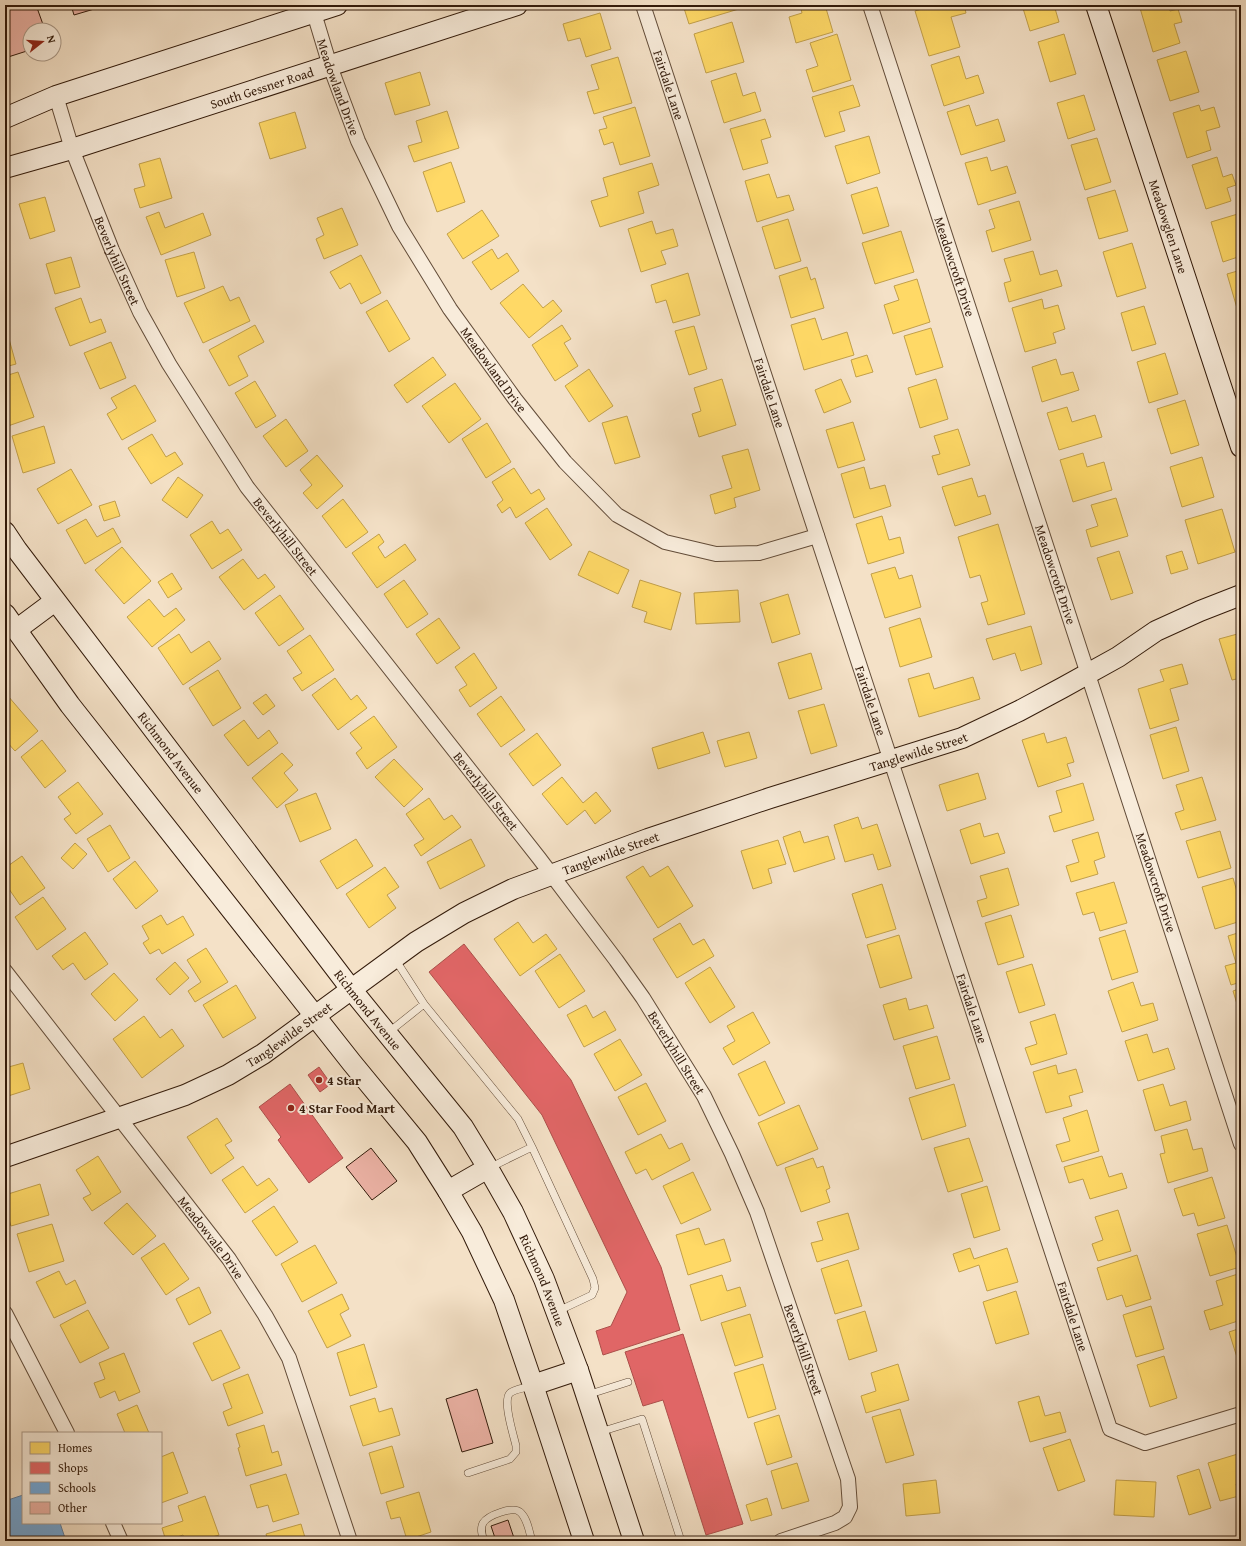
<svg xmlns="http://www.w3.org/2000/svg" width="1246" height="1546" font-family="'Gentium Book Plus',serif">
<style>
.homes{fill:#ffd966;stroke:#c2a04a}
.shops{fill:#e06666;stroke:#ac4f4a}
.schools{fill:#6fa8dc;stroke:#5d7d9d}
.building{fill:#ecb2a5;stroke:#321a0a}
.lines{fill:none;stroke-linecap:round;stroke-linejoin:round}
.lane-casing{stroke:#624c39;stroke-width:8}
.street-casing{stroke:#624c39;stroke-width:16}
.secondary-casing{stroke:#321a0a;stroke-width:22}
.lane{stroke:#f8ecdb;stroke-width:7}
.street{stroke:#f8ecdb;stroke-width:14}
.secondary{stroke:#f8ecdb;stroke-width:20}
.poi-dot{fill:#8f2418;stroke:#f8ecdb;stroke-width:1.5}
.labels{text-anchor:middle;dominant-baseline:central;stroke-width:4;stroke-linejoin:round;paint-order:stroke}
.street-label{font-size:13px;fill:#321a0a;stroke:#f8ecdb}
.poi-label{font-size:13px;font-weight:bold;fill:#321a0a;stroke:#f8ecdb;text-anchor:start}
</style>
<rect width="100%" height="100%" fill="#f4e1c7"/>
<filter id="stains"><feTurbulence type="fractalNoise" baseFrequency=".005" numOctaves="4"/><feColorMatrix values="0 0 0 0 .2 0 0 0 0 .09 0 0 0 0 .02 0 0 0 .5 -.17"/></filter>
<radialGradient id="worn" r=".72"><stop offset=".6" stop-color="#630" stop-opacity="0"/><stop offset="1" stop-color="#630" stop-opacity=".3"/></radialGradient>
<path class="homes" d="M683 5H752L689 24Z
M800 5H825L833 32 796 43 789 17 802 13Z
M935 5H964L966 13 951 17 960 47 929 56 915 11Z
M1022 5H1054L1059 22 1030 31Z
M1150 5H1168L1170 11 1178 9 1182 22 1174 24 1180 43 1153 52 1140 8Z
M600 13 611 49 586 57 580 38 568 41 563 24Z
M732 22 744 62 706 73 694 34Z
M837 34 851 80 813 92 806 70 818 66 810 43Z
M1064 34 1076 74 1050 82 1038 42Z
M1186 51 1199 92 1170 101 1157 60Z
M959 56 966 79 978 75 984 93 944 106 931 65Z
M618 57 632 103 594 114 587 92 599 89 591 65Z
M420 72 430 105 395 115 385 83Z
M736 73 743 96 755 92 761 111 724 123 711 81Z
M853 85 860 106 839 112 845 131 825 137 812 97Z
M1084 95 1095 130 1068 139 1057 103Z
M969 105 976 126 998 119 1005 141 961 155 947 112Z
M1199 105 1201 111 1214 107 1220 127 1206 131 1211 150 1187 158 1173 113Z
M635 107 650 156 620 165 613 142 604 145 599 130 607 128 603 117Z
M447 111 459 148 414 162 408 146 422 142 416 121Z
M295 112 306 148 270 159 259 123Z
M765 119 771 137 761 140 768 163 743 170 730 129Z
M869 136 880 173 847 184 835 146Z
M1097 138 1111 182 1085 190 1071 145Z
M987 157 991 171 1007 166 1016 193 978 205 965 163Z
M1217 157 1223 177 1232 174 1236 185 1227 188 1231 201 1206 209 1192 165Z
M160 158 172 198 140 208 134 189 145 186 139 164Z
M451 162 465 202 437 212 423 172Z
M652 163 659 185 638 192 644 213 600 227 591 201 608 196 603 178Z
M769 174 777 198 789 195 794 210 757 222 745 181Z
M877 187 889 226 863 234 851 195Z
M1115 190 1128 231 1099 239 1087 198Z
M45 197 55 231 30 239 19 204Z
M1019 201 1031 240 992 252 986 231 995 228 989 210Z
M342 208 358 245 324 259 316 239 324 235 317 218Z
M482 210 499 236 463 259 447 234Z
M159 212 165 228 203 213 211 235 161 255 146 217Z
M1241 213V256L1223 262 1211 222Z
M788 219 801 261 775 269 762 227Z
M652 221 656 234 673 229 678 246 661 251 666 264 641 272 628 229Z
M901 231 914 272 875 284 862 243Z
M1132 243 1146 288 1117 297 1103 252Z
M492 249 498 259 507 253 519 271 491 290 472 262Z
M1033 251 1040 275 1057 270 1062 286 1009 302 1004 283 1011 281 1004 259Z
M194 252 205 288 177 297 165 260Z
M361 255 381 293 361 304 350 283 340 289 330 272Z
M71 257 80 287 55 294 46 264Z
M807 267 811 280 815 278 824 308 791 318 779 276Z
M1241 270V314L1239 315 1227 274Z
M688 273 700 315 673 323 666 300 656 303 651 285Z
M917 279 930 322 893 334 884 305 899 300 894 286Z
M523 284 543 308 553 300 562 311 529 338 500 303Z
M223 286 230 301 239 297 250 321 203 343 184 303Z
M81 298 90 323 101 319 106 332 70 346 55 308Z
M1042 299 1044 309 1058 305 1065 329 1053 333 1056 343 1025 352 1012 308Z
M387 300 410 339 389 352 366 312Z
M1144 306 1156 344 1132 351 1121 313Z
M815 318 822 340 847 332 854 355 804 370 791 325Z
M255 325 264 342 238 356 248 376 229 386 209 350Z
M562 325 571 339 564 343 578 366 555 381 532 345Z
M694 326 707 369 689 375 675 331Z
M931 328 943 367 916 375 904 336Z
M9 339 16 364 5 367V340Z
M111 342 126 378 100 389 84 353Z
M1165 353 1178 394 1149 403 1137 362Z
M867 355 873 372 856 377 851 360Z
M433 357 446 375 407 403 394 385Z
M1056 359 1061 375 1073 372 1079 390 1042 402 1032 367Z
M589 369 613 406 589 422 565 386Z
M18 372 34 417 5 427V376Z
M722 379 736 425 699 437 692 414 701 411 694 388Z
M841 379 851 402 824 413 815 390Z
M936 379 948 419 920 428 908 388Z
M255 381 276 416 256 428 235 393Z
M455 383 481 419 449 443 422 406Z
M135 385 156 421 122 440 107 414 117 408 111 398Z
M1185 400 1199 445 1171 454 1157 409Z
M1067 407 1072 422 1095 415 1102 437 1059 450 1047 413Z
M627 416 640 457 615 464 602 423Z
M286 419 308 451 286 467 263 436Z
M853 422 865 460 838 468 826 430Z
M487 423 511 462 486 478 462 439Z
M44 426 55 463 23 473 12 436Z
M958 429 970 465 938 475 932 456 940 454 934 436Z
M152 434 166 457 175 452 183 464 151 484 128 448Z
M748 449 760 490 734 498 736 507 715 514 710 495 732 488 722 456Z
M1083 453 1087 467 1104 462 1112 490 1073 502 1060 460Z
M317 455 343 486 317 509 303 493 312 485 300 470Z
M1202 457 1214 497 1182 507 1170 467Z
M864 467 870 489 885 485 891 506 854 518 841 474Z
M514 468 531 494 539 489 545 499 516 518 510 507 502 513 497 505 503 500 492 482Z
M71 469 92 505 58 524 37 489Z
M178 477 203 495 187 518 162 500Z
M972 478 978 497 985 495 991 514 955 526 942 487Z
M1116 498 1128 536 1091 547 1086 530 1098 526 1091 505Z
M343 499 368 532 346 548 322 516Z
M115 501 120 516 104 521 99 506Z
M547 508 572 545 550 560 525 523Z
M1222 509 1235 552 1198 564 1185 520Z
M882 516 889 540 900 537 904 553 868 564 856 524Z
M86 519 97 537 113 528 121 542 85 564 66 530Z
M212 521 220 534 228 529 242 550 212 569 190 535Z
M998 524 1025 614 988 625 981 603 988 601 980 575 970 578 958 537Z
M379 534 384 542 378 547 385 558 405 544 416 560 377 588 352 553Z
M122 547 151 581 124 604 95 570Z
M589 551 629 570 618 594 578 575Z
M1119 551 1133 593 1111 600 1097 558Z
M1182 551 1188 569 1171 574 1166 556Z
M243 559 258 579 265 574 275 587 244 610 219 577Z
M895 567 899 579 912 575 921 607 885 618 871 574Z
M172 573 182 589 168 598 158 582Z
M404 580 428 614 407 628 384 594Z
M640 580 681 593 671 630 644 622 647 612 632 607Z
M738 590 740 622 696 624 694 593Z
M788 594 800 634 772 643 760 603Z
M280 595 304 629 279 646 255 613Z
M149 599 164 617 176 608 185 620 152 647 127 617Z
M439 618 460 648 437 664 416 634Z
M920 618 932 657 900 667 889 628Z
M1031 626 1042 664 1021 671 1015 653 993 660 986 639Z
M1241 633V678L1232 680 1219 639Z
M179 634 191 653 209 641 221 659 183 685 158 648Z
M310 635 334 670 302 691 293 678 302 673 287 651Z
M474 653 497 688 470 707 459 690 467 685 455 667Z
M811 653 822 689 789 699 778 663Z
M1182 664 1188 684 1170 689 1179 720 1150 729 1138 689 1164 681 1160 670Z
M218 670 241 708 213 726 189 688Z
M929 673 934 689 973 677 980 699 919 717 908 679Z
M335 678 351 700 357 695 367 708 338 730 312 695Z
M266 694 275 706 263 715 253 703Z
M8 696 38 731 15 751 5 740V699Z
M501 696 525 730 501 747 477 714Z
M824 704 837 746 811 754 798 711Z
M374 716 397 747 367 769 356 753 362 748 350 733Z
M244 720 258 739 269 730 278 743 248 766 224 735Z
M1176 727 1189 771 1163 779 1150 735Z
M703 732 710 753 658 769 652 748Z
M749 732 757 758 725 767 717 741Z
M537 733 561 765 533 786 509 754Z
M1044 733 1047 743 1066 737 1074 762 1067 764 1071 776 1038 787 1022 740Z
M42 740 66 771 45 788 21 757Z
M282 753 293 765 284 773 298 790 277 808 252 778Z
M394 759 423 789 404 807 375 777Z
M978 773 986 799 947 811 939 785Z
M562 777 583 803 596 792 611 811 595 824 585 810 567 825 542 794Z
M1202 777 1216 820 1181 830 1175 813 1184 810 1176 785Z
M78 782 103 814 76 834 64 819 71 814 58 797Z
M1083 783 1094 820 1054 832 1049 816 1062 812 1056 791Z
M316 793 331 829 300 842 285 805Z
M429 798 444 820 452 815 461 827 421 856 414 845 424 839 406 814Z
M858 817 862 829 877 824 891 866 878 870 873 854 845 862 834 825Z
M980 823 984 837 998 833 1005 853 971 864 960 830Z
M110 825 130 858 108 872 87 839Z
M800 831 804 843 828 836 835 859 794 872 783 837Z
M1220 831 1231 868 1198 878 1186 841Z
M1098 832 1105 857 1094 861 1098 874 1071 882 1066 866 1079 862 1072 840Z
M356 839 373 866 337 889 320 861Z
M471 839 485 866 440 889 427 862Z
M778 840 786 864 768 869 772 883 753 889 741 851Z
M75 843 87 854 73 869 61 858Z
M22 856 45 888 20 905 9 889 5 892V868Z
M135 861 158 891 136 909 113 879Z
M643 866 650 877 668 866 693 906 658 928 626 877Z
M385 867 399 887 387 895 396 908 369 928 346 894Z
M1008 868 1019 905 982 917 977 901 987 898 980 876Z
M1233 878 1241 905V921L1215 929 1202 887Z
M1114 882 1127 923 1100 931 1094 912 1083 915 1076 893Z
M882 884 896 929 866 938 852 894Z
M43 897 66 929 37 950 15 917Z
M161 915 167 925 183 916 194 935 162 954 159 949 150 954 143 943 149 939 142 926Z
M1011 915 1024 957 998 965 985 923Z
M518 922 533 943 546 934 557 949 520 976 494 939Z
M680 923 693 945 704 939 714 956 677 978 653 939Z
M1125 930 1138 972 1112 980 1099 938Z
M85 932 108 964 85 980 73 963 63 970 52 956Z
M1241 932V982L1231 985 1225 966 1236 963 1228 936Z
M899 935 912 978 880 988 867 945Z
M206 948 228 982 195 1002 188 991 201 982 187 960Z
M560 954 585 991 559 1008 535 971Z
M175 962 189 978 170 995 156 979Z
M1032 964 1045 1005 1019 1013 1006 972Z
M710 967 735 1007 710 1023 685 983Z
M114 973 138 1000 115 1021 91 994Z
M1133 982 1141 1006 1153 1003 1158 1020 1122 1032 1108 991Z
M236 985 256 1018 223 1038 203 1005Z
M1241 988V1017L1233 991Z
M906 998 909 1010 927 1005 934 1028 894 1040 883 1005Z
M586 1005 593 1018 605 1011 616 1030 584 1047 567 1015Z
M753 1012 770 1043 733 1065 723 1048 735 1041 727 1026Z
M1055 1014 1067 1054 1031 1065 1025 1048 1037 1044 1030 1022Z
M144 1016 160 1038 172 1029 184 1046 142 1078 113 1039Z
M1147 1034 1153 1053 1168 1048 1175 1069 1138 1081 1125 1041Z
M937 1036 950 1079 916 1089 903 1046Z
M620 1039 642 1075 615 1091 594 1054Z
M765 1061 785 1103 759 1116 738 1074Z
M23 1063 30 1089 5 1097V1068Z
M1056 1065 1058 1074 1076 1069 1083 1092 1069 1096 1072 1106 1046 1113 1033 1072Z
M646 1083 666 1121 638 1135 618 1097Z
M954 1084 966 1126 922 1140 909 1098Z
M1163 1084 1170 1106 1186 1101 1191 1120 1155 1131 1143 1090Z
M799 1105 818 1149 777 1166 758 1123Z
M1087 1110 1099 1151 1062 1162 1056 1145 1070 1141 1063 1118Z
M217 1118 232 1141 225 1145 234 1158 211 1174 187 1137Z
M1187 1129 1193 1150 1202 1148 1208 1171 1168 1183 1160 1154 1165 1153 1161 1136Z
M661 1134 669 1149 682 1143 690 1160 652 1180 646 1169 636 1174 625 1152Z
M969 1138 983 1181 948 1192 934 1148Z
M98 1156 121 1192 92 1211 83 1198 91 1194 76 1170Z
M1102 1156 1109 1177 1122 1173 1127 1188 1090 1199 1083 1179 1069 1183 1064 1167Z
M813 1158 817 1168 823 1166 830 1188 826 1190 830 1202 801 1212 785 1168Z
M243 1166 257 1186 269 1178 278 1190 245 1213 222 1180Z
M693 1172 711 1210 681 1224 663 1186Z
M1212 1177 1225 1218 1198 1226 1194 1213 1183 1216 1174 1189Z
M40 1184 49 1215 11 1226 5 1206V1195Z
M987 1186 1000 1230 974 1238 961 1194Z
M127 1203 156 1236 133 1255 104 1223Z
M274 1206 298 1242 276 1256 252 1221Z
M1118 1210 1131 1251 1098 1261 1092 1244 1103 1240 1095 1217Z
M848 1213 859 1249 817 1262 811 1243 823 1240 817 1222Z
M52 1224 64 1261 29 1272 17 1234Z
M1227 1225 1240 1267 1210 1276 1197 1234Z
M699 1228 705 1245 724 1239 731 1261 688 1275 676 1235Z
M164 1243 189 1279 166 1295 141 1258Z
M315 1245 337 1283 302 1302 281 1264Z
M970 1248 974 1259 1007 1248 1018 1282 987 1291 979 1265 959 1272 953 1254Z
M1137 1255 1151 1299 1126 1307 1122 1295 1107 1300 1097 1268Z
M848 1260 862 1306 835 1314 821 1269Z
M59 1271 66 1285 75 1280 86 1303 54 1318 36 1282Z
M1241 1273V1320L1210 1330 1204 1311 1223 1305 1216 1281Z
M722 1275 727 1291 740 1287 746 1306 701 1321 690 1285Z
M199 1287 211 1313 189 1325 176 1299Z
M1016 1291 1029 1334 996 1344 983 1302Z
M342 1294 349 1309 340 1314 351 1336 327 1348 308 1311Z
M1151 1306 1164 1349 1136 1357 1123 1315Z
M88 1310 109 1348 80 1363 60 1325Z
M865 1311 877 1351 849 1360 837 1320Z
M750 1314 763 1357 735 1366 721 1323Z
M1241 1328V1370L1229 1332Z
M221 1330 240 1368 212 1381 193 1343Z
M364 1344 377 1387 350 1396 337 1353Z
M124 1353 140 1392 119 1401 115 1391 100 1398 94 1383 105 1379 99 1363Z
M1164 1356 1177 1398 1150 1407 1137 1365Z
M763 1364 776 1409 748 1418 734 1373Z
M898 1364 909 1400 866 1413 861 1396 876 1391 871 1373Z
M248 1374 263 1413 228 1426 223 1412 232 1408 223 1384Z
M1039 1396 1045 1416 1060 1412 1066 1432 1030 1442 1018 1402Z
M375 1398 379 1412 392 1408 400 1435 363 1446 350 1406Z
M137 1405 149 1433H125L117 1414Z
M900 1409 914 1455 886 1463 872 1417Z
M779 1415 792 1457 767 1465 754 1423Z
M264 1425 272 1453 278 1451 282 1465 246 1476 238 1448 240 1447 236 1434Z
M1070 1439 1085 1481 1058 1491 1043 1448Z
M392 1446 404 1487 381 1494 369 1453Z
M173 1452 188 1493 161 1503V1457Z
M1241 1453V1482L1236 1484 1239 1496 1220 1501 1208 1463Z
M797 1463 809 1501 782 1509 771 1471Z
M1199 1469 1211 1508 1189 1515 1177 1476Z
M286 1474 299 1514 273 1522 268 1505 257 1508 250 1485Z
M936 1480 940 1513 906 1516 903 1484Z
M1116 1480 1156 1482 1154 1517 1114 1515Z
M419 1492 431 1532 407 1540 400 1517 391 1519 386 1502Z
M205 1496 219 1535 200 1541H185L183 1535 166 1541 162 1528 183 1521 178 1506Z
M767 1498 772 1515 751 1521 746 1505Z
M301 1524 306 1541H268L266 1534Z"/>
<path class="shops" d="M464 944 571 1080 661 1267 680 1330 603 1355 596 1331 611 1326 627 1292 542 1115 429 972Z
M319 1067 331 1084 320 1092 308 1075Z
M290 1084 343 1158 309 1183 278 1140 281 1137 259 1107Z
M683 1334 743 1524 706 1535 663 1400 643 1406 625 1352Z"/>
<path class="schools" d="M23 1495V1523H60L66 1541H5V1501Z"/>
<path class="building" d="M5 5H36L45 30H30V50L5 58Z
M71 5H100L101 7 74 15Z
M371 1148 397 1181 372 1200 346 1167Z
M477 1389 493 1443 462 1452 446 1399Z
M508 1520 515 1541H496L491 1526Z"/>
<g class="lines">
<g class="lane-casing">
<path id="lane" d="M395 959 424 1004
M389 1032 424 1004 518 1119 532 1147 593 1279 595 1288 592 1295 558 1311
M489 1168 532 1147
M587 1395 628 1382
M600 1432 642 1419 681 1541
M468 1473 510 1459 516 1452V1446C514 1436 502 1401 510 1393 515 1389 525 1388 531 1386
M484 1541C482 1535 480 1529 483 1523 488 1515 513 1506 520 1512 528 1519 529 1532 532 1541"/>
</g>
<g class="street-casing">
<g id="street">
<path id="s1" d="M643 5C798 480 955 954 1110 1429L1145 1443 1241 1414"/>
<path id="s2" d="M870 5C993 385 1119 764 1241 1144"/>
<path id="s3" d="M314 13 330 66 358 141 399 226 450 309 515 399 565 462 617 515 665 542 716 554 759 553 817 536"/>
<path id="s4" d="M56 96 72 149 112 250 140 312 169 364 247 487 539 858 616 960 643 998 704 1096 732 1154 757 1212 848 1479 850 1507 845 1517 835 1523 781 1541"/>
<path id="s5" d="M5 971 229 1259 265 1315 289 1358 350 1541"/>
<path d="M5 1313 67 1433"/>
<path d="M113 1523 121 1541"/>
</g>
</g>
<g class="secondary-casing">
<g id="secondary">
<path id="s6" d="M1096 5 1241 447"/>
<path d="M5 118 56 96 337 5"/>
<path id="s7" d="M5 168 72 149 517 5"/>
<path id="s8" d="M5 532 17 550 351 989 463 1127 488 1168 513 1212 544 1279 578 1370 634 1541"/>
<path d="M5 614 70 705 352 1063 417 1142 448 1191 472 1232 504 1300 533 1385 584 1541"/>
<path d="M16 630 55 601"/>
<path id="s9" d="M5 1157 185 1095 228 1075 263 1054 416 942 464 913 513 889 648 839 770 798 962 738 1019 711 1062 688 1118 657 1156 631 1200 611 1241 595"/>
<path d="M448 1191 488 1168"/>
<path d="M533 1385 578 1370"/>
</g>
</g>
<use href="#lane" class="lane"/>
<use href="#street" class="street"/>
<use href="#secondary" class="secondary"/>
</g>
<g class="poi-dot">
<circle cx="319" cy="1080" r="4"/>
<circle cx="291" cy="1108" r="4"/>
</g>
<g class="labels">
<g class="street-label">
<text stroke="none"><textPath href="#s1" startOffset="84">Fairdale Lane</textPath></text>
<text stroke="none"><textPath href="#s3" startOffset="78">Meadowland Drive</textPath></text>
<text stroke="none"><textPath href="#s7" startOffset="269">South Gessner Road</textPath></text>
<text stroke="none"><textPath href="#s6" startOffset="233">Meadowglen Lane</textPath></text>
<text stroke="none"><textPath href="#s4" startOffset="176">Beverlyhill Street</textPath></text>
<text stroke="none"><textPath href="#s2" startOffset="275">Meadowcroft Drive</textPath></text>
<text stroke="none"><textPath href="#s3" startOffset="402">Meadowland Drive</textPath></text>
<text stroke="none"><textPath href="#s1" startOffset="408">Fairdale Lane</textPath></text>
<text stroke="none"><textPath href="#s4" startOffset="500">Beverlyhill Street</textPath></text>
<text stroke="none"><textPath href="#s2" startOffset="599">Meadowcroft Drive</textPath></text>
<text stroke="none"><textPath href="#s1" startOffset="732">Fairdale Lane</textPath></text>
<text stroke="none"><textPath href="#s9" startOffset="1007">Tanglewilde Street</textPath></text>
<text stroke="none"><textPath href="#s8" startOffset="276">Richmond Avenue</textPath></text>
<text stroke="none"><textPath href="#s4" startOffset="824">Beverlyhill Street</textPath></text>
<text stroke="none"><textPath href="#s9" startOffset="683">Tanglewilde Street</textPath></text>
<text stroke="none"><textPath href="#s2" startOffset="923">Meadowcroft Drive</textPath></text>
<text stroke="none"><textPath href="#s1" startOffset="1056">Fairdale Lane</textPath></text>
<text stroke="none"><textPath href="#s8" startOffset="600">Richmond Avenue</textPath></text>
<text stroke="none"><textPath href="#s9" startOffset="311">Tanglewilde Street</textPath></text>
<text stroke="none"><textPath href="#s4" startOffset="1148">Beverlyhill Street</textPath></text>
<text stroke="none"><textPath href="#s5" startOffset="337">Meadowvale Drive</textPath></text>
<text stroke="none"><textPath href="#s8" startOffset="924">Richmond Avenue</textPath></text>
<text stroke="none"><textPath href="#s1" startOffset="1380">Fairdale Lane</textPath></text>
<text stroke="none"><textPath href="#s4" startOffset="1472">Beverlyhill Street</textPath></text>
</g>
<g class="poi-label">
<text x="327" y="1080">4 Star</text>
<text x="299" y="1108">4 Star Food Mart</text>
</g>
</g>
<rect width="1246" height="1546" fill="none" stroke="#f4e1c7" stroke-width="20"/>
<rect x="6" y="6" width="1234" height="1534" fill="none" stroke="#321a0a" stroke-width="2"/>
<rect x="10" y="10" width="1226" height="1526" fill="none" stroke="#321a0a"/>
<rect x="22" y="1432" width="140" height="92" fill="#f8ecdb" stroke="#a99887"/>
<rect x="30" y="1442" width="20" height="12" fill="#ffd966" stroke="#a99887"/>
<text x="58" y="1452" font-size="12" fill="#321a0a">Homes</text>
<rect x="30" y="1462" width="20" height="12" fill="#e06666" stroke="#a99887"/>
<text x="58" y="1472" font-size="12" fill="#321a0a">Shops</text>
<rect x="30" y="1482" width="20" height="12" fill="#6fa8dc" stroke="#a99887"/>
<text x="58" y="1492" font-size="12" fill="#321a0a">Schools</text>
<rect x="30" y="1502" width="20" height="12" fill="#ecb2a5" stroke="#a99887"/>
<text x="58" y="1512" font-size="12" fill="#321a0a">Other</text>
<g transform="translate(42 42) rotate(73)"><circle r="19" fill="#f8ecdb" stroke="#a99887"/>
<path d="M0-3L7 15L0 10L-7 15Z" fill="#8f2418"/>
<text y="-6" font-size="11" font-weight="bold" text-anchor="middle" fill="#321a0a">N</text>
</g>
<rect width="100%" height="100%" filter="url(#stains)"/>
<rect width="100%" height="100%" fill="url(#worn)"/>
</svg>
